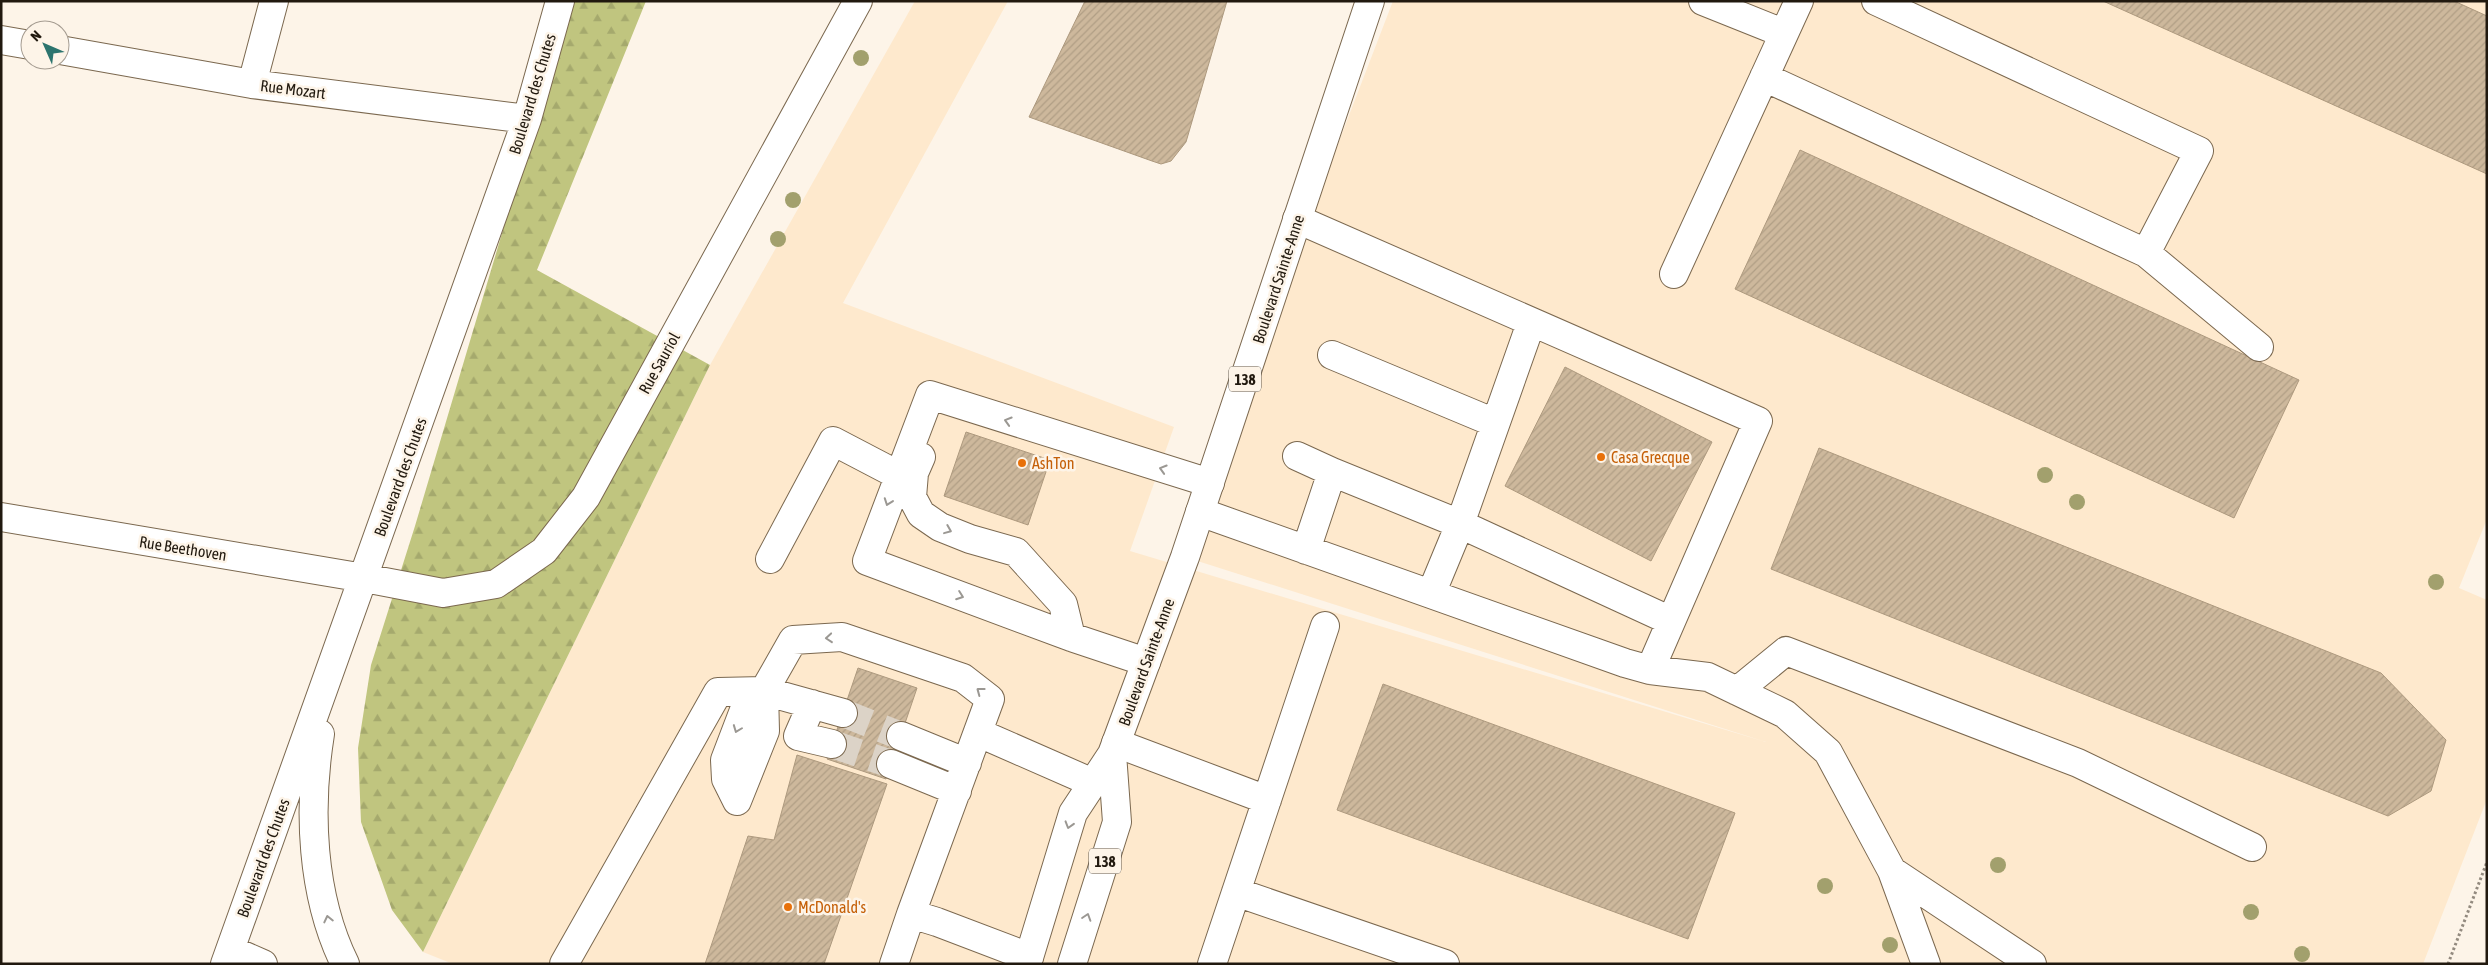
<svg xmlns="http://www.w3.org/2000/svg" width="2488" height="965" font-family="'Asap Condensed',sans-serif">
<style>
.built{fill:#fee9cd}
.forest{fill:url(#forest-firs)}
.building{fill:url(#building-hatch);stroke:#ad997e}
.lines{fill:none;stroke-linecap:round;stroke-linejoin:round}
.minor-tunnel{stroke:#dcd3c7;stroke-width:28;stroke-dasharray:28 14;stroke-linecap:butt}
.minor-casing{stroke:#7b684f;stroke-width:30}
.major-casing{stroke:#7b684f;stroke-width:30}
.path{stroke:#938a7f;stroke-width:3;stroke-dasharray:2.5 2.5;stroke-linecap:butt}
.minor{stroke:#fff;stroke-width:28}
.major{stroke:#fff;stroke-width:28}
.tree{fill:#a2a06d}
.oneway{stroke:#9b9893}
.food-dot{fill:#e8710a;stroke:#fdf4e8;stroke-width:2}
.labels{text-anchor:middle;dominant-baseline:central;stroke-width:5;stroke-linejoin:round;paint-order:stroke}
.shield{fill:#fdf4e8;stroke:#635b50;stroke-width:1}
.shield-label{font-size:15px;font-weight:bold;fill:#21190f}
.street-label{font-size:16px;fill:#21190f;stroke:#fdf4e8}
.food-label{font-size:16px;fill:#c56008;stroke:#fdf4e8;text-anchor:start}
</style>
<defs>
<pattern id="forest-firs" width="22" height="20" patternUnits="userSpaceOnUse" patternTransform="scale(1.25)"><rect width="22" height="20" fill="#c0c57f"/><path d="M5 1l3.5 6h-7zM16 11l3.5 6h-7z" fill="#a5a96d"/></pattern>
<pattern id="building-hatch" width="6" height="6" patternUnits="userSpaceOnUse" patternTransform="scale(1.25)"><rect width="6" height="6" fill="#cdb89c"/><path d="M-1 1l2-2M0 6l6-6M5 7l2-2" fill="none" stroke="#b09e85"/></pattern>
</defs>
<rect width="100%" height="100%" fill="#fdf4e8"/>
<path class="built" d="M915 1H1008L843 303 1174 427 1130 551 1766 742 1185 557 1223 443 1393 1H2487V519L2459 588 2487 600V799L2423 964H453L423 952 710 365Z"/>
<path class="forest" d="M571 1H646L537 270 710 365 423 952 392 910 361 822 358 748 371 665 415 526Z"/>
<path class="building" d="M1085 1H1227L1186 142 1171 161 1161 164 1152 161 1029 117Z
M2103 1H2454L2487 16V174Z
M1800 150 2299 380 2234 518 1735 289Z
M1565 367 1712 442 1651 561 1505 486Z
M966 432 1050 460 1028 525 944 496Z
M1819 448 2381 673 2446 740 2431 791 2388 816 1771 569Z
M858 668 917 688 886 779 827 759Z
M1383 684 1735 813 1688 939 1337 810Z
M797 755 887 784 824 964H705L748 836 774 840Z"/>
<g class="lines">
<path class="minor-tunnel" d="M843 713 901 736
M832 744 891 764"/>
<g class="minor-casing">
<path id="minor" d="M1703 1 1783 33
M1 40 30 45
M60 50 252 84 527 119
M1764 77 2146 253 2199 151 1876 1
M252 84 274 1
M1297 219 1758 421 1650 670
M2146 253 2259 347
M1674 274 1799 1
M1332 355 1495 423
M1297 456 1332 472
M921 457 914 473 912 497 921 514 940 527 970 539 1016 552 1063 604 1071 637
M1200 512 1625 663 1650 670 1708 677 1785 714 1828 752 1892 871 1926 964
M1 517 364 578 443 593 496 584 544 551 586 497 858 1
M1306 550 1332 472 1460 524 1671 621
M770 559 833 441 898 475
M1431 594 1460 524 1531 323
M1146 662 1071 637 867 561 930 395 1210 483
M1737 691 1786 651 2078 763 2252 847
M812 704 798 736 832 744
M979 733 1093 783
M320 734C308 809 311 895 345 964
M901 736 967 763
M1116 743 1267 800
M891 764 957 791
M737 801 726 779 725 760 746 705 764 691 793 640 842 637 963 678 990 699 911 914 937 922 1029 957
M737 801 765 731 764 691
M1892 871 2032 964
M1236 892 1445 964
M231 950 263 964
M225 964 527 119 560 1
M564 964 718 692 764 691 843 713
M894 964 911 914
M1212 964 1325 626"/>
</g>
<g class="major-casing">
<path id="major" d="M1027 964 1073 813 1112 754 1185 557 1370 1
M1072 964 1117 822 1112 754"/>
</g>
<path class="path" d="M2448 964 2487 862"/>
<use href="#minor" class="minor"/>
<use href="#major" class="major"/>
</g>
<g class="tree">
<circle cx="861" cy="58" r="8"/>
<circle cx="793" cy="200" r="8"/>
<circle cx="778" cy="239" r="8"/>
<circle cx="2045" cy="475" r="8"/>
<circle cx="2077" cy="502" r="8"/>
<circle cx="2436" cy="582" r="8"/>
<circle cx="1998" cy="865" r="8"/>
<circle cx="1825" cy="886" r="8"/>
<circle cx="2251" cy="912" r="8"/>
<circle cx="1890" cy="945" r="8"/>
<circle cx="2302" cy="954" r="8"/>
</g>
<defs><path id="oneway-chevron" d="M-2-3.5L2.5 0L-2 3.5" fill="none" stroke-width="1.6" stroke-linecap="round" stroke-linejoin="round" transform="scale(1.25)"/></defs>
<g class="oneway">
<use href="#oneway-chevron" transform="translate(1008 421) rotate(-163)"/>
<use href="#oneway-chevron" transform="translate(1163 469) rotate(-163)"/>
<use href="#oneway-chevron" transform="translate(888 502) rotate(110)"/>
<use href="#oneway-chevron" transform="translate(948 530) rotate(22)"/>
<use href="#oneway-chevron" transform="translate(960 596) rotate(20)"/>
<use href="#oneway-chevron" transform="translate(829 638) rotate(175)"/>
<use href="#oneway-chevron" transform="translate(980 691) rotate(-143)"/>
<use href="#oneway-chevron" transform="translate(737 729) rotate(111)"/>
<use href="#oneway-chevron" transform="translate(1069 825) rotate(107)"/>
<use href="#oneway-chevron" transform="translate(1087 917) rotate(-72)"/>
<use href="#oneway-chevron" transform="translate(328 919) rotate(-103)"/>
</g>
<g class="food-dot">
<circle cx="1601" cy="457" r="5"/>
<circle cx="1022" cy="463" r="5"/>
<circle cx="788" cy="907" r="5"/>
</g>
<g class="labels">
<g class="shield">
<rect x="1229" y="366.5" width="32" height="25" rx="4"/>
<rect x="1089" y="848.5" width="32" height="25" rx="4"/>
</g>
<g class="shield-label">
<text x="1245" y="379">138</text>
<text x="1105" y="861">138</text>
</g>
<g class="street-label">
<text transform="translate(293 89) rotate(7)">Rue Mozart</text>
<text transform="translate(532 94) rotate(-73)">Boulevard des Chutes</text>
<text transform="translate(1278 279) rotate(-72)">Boulevard Sainte-Anne</text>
<text transform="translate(659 363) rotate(-61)">Rue Sauriol</text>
<text transform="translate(400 477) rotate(-70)">Boulevard des Chutes</text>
<text transform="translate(183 548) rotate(9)">Rue Beethoven</text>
<text transform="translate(1146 662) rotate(-70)">Boulevard Sainte-Anne</text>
<text transform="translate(263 858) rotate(-70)">Boulevard des Chutes</text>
</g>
<g class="food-label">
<text x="1611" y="457">Casa Grecque</text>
<text x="1032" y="463">AshTon</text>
<text x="798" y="907">McDonald's</text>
</g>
</g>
<rect width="2488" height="965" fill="none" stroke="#21190f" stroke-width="5"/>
<g transform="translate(45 45) rotate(315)"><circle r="24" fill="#fdf4e8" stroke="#a59c91"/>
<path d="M0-4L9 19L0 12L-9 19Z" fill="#2c746e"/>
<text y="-8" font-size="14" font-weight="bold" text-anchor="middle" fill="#21190f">N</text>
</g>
</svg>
